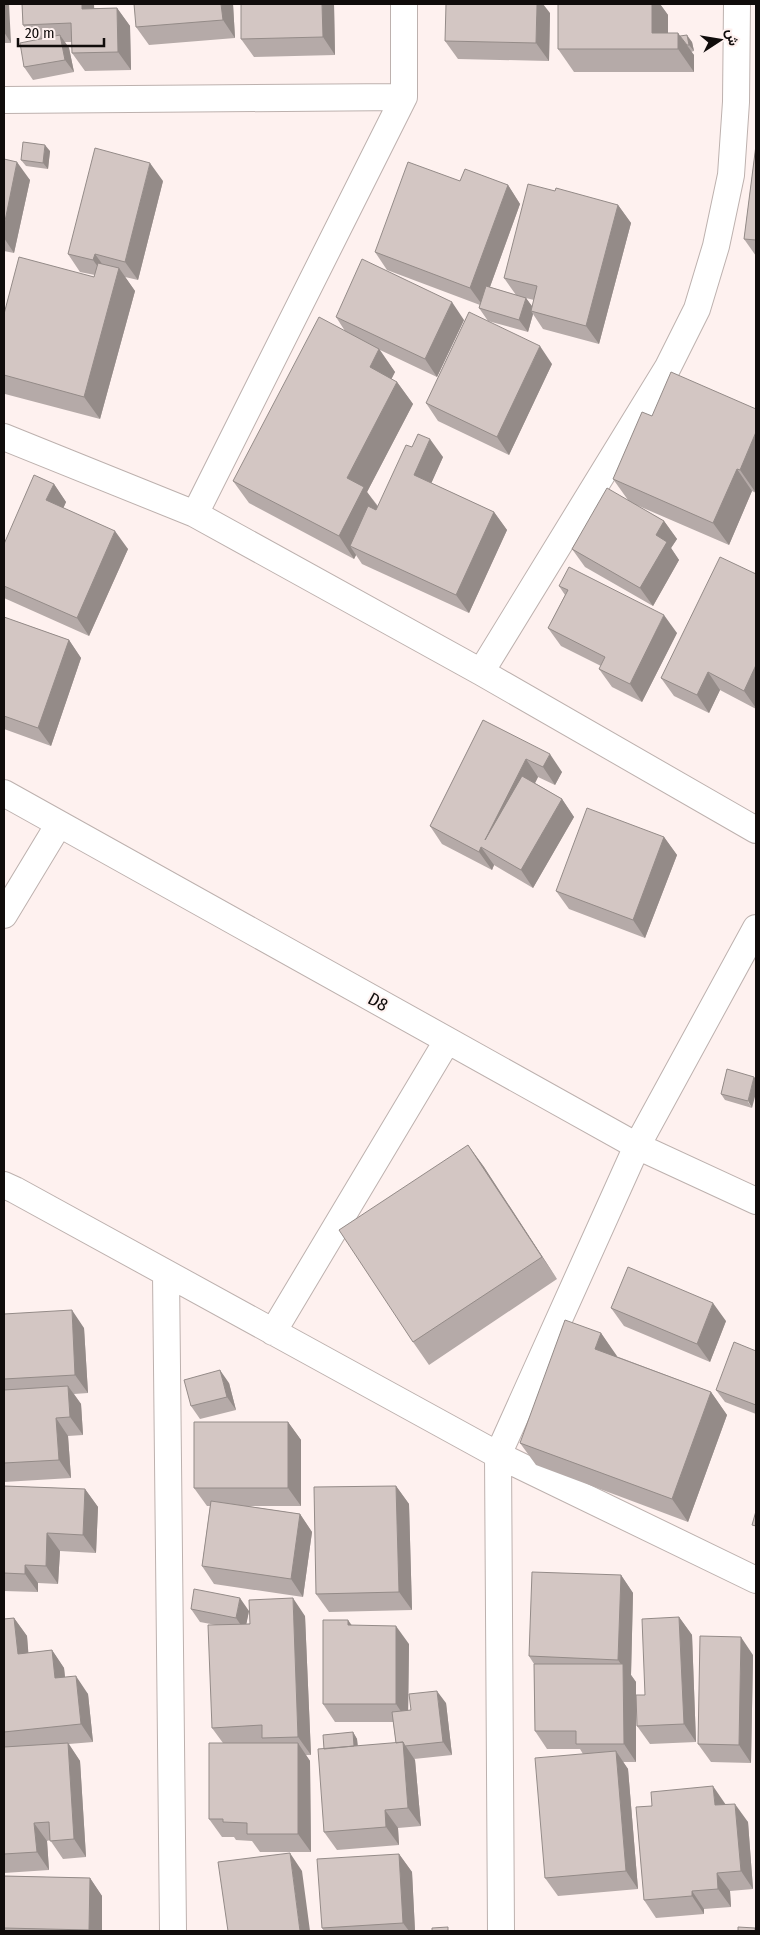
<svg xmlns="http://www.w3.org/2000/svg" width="760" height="1935" font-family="'Fira Sans Condensed',Vazirmatn,sans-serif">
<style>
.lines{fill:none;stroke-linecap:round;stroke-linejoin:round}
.minor-casing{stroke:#bdb1ae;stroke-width:28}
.minor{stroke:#fff;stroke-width:26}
.wall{fill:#b5aaa8;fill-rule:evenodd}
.shaded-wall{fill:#948b88}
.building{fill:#d3c6c3;stroke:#948b88}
.labels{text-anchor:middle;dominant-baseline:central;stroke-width:4;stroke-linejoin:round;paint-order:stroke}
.street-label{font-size:18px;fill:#100c0b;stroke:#fef1ef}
</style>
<rect width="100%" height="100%" fill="#fef1ef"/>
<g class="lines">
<g class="minor-casing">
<path id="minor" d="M4 100 404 97
M4 437 195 514 481 672 756 830
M195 514 404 97V4
M481 672 668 367 697 309 716 246 731 175 736 102 737 4
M4 793 637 1146 756 1201
M4 915 59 824
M4 1185 15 1190 498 1455 756 1580
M166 1273 173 1931
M273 1332 447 1041
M501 1931 498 1455 637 1146 756 928"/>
</g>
<use href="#minor" class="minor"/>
</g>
<path class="wall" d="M4 4 11 43H4Z
M22 4H94V8H117L130 26 131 70 85 71 72 53V42H65L69 48 74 72 33 80 24 67 34 40 23 25Z
M233 4 235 38 149 45 136 27Z
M334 4 335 55 254 57 241 39Z
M558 4H660L668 15V33H678L680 36 692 42 694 51 691 52 694 55V72H574L558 49Z
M550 13 549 61 458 59 445 41Z
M756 145V256L744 239Z
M50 151 48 169 26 166 21 160Z
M4 159 30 180 14 253 4 251Z
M163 181 138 280 125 277 135 291 100 419 5 394 4 392V314L94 277 95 275 80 272 68 254Z
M460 181 508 185 520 204 490 287 516 295 504 278 555 191 618 205 631 223 599 344 543 329 533 314 528 332 488 321 479 308 480 305 387 270 375 252ZM526 298 534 300 532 307Z
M336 317 464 320 437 377 380 350 395 372 391 379 397 382 413 404 367 492 378 506 412 447 443 457 431 483 494 512 507 530 469 613 362 564 356 555 354 559 249 503 233 481 345 331Z
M552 364 509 455 438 421 426 403Z
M756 409V493L752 491 729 545 634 504 664 521 677 539 671 548 679 560 653 606 585 567 572 549 628 500 613 479Z
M54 484 66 502 63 508 128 549 89 636 4 598V544Z
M756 574V709L720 690 709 713 674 696 661 678Z
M559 586 677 633 642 702 612 687 599 669 601 666 561 646 548 628 565 595Z
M4 617 69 640 81 658 51 746 4 729Z
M483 720 562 772 555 785 538 777 535 783 562 799 574 817 533 888 494 865 492 870 442 844 430 826Z
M664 837 677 855 645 938 569 909 556 891Z
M727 1069 752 1108 725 1100 721 1094Z
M468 1145 484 1167 557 1279 429 1365 413 1342Z
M611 1308 726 1321 710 1362 624 1326Z
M4 1314 84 1328 88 1393 74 1394 81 1404 83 1435 68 1436 71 1478 4 1482Z
M601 1333 616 1356 711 1392 727 1415 688 1522 536 1465 520 1443Z
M756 1351V1414L725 1402 716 1390Z
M229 1383 236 1410 200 1419 191 1406Z
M288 1422 301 1440V1506H247L300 1514 312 1532 303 1597 214 1584 202 1566 210 1506H207L194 1488Z
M4 1486 85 1489 98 1507 96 1553 60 1551 58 1584 38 1583V1592L4 1591Z
M396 1486 409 1504 412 1610 329 1612 316 1594Z
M621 1575 633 1593 631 1675 636 1682V1695H645L679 1617 692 1635 696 1742 650 1744 637 1726 636 1701V1762H623L628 1769 638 1889 558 1896 545 1878 583 1754 580 1749H547L535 1731 534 1664 529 1656Z
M191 1609 249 1611 246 1624 305 1616 311 1755H306L310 1761 311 1852H260L252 1841 236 1840 234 1837H222L209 1819 223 1743 212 1728 216 1625 200 1622Z
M14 1618 27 1636 28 1653 52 1650 64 1668 65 1677 88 1694 93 1742 69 1744 80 1761 86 1857 63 1859 50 1840 47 1841 49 1870 4 1873V1747H5L4 1746V1619Z
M409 1644 408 1711 446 1703 452 1755 414 1759 415 1760 421 1826 398 1828 399 1845 337 1850 324 1832V1749L353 1732 357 1739 358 1746 396 1743 393 1722H335L323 1704Z
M753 1655 751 1763 711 1762 698 1744Z
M726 1805 748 1822 753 1889 730 1891 731 1907 704 1909V1914L656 1918 644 1900Z
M399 1854 412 1872 415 1931H324L322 1928Z
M4 1876 90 1878 102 1896V1931H4Z"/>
<path class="shaded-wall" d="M4 4H9L11 43 4 32Z
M82 4H94L95 27 82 9Z
M221 4H233L235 38 223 20Z
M322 4H334L335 55 323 37Z
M537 4H543L550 13 549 61 536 43Z
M650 4H660L668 15V48L652 33Z
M117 8 130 26 131 70 118 52Z
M678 33 694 55V72L678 49Z
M60 35 69 48 74 72 65 60Z
M687 35 692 42 694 51 689 45Z
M45 145 50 151 48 169 43 163Z
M17 162 30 180 14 253 4 238V226Z
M150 163 163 181 138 280 125 262Z
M508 185 520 204 483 306 470 288Z
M618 205 631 223 599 344 586 326Z
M95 254 108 272 106 278 93 260Z
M119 268 135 291 100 419 84 397Z
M526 298 535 310 531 311 533 314 528 332 519 320Z
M452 302 464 320 437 377 425 359Z
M540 346 552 364 509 455 497 437Z
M379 349 395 372 386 390 370 367Z
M397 382 413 404 367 492 380 510 350 546 356 555 354 559 339 536 347 478Z
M756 432V493L740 470Z
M430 439 443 457 427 493 414 475Z
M737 469 752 491 729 545 713 523Z
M54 484 66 502 59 518 46 500Z
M494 512 507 530 469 613 456 595Z
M664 521 677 539 671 548 679 560 653 606 640 588 656 535Z
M115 531 128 549 89 636 77 618Z
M664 615 677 633 642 702 630 684Z
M69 640 81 658 51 746 38 728Z
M756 665V708L744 691Z
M708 672 720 690 709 713 697 695Z
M550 754 562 772 555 785 543 767Z
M526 759 538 777 498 857 485 840Z
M562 799 574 817 533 888 521 870Z
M664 837 677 855 645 938 633 920Z
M481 847 494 865 492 870 479 852Z
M754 1077 756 1079V1093L752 1108 748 1101Z
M468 1145 484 1167 557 1279 542 1257Z
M713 1303 726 1321 710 1362 697 1344Z
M72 1310 84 1328 88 1393 75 1375Z
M601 1333 617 1356 611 1371 595 1349Z
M220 1370 229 1383 236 1410 227 1397Z
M68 1386 81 1404 83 1435 70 1417Z
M711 1392 727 1415 688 1522 672 1499Z
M56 1418 68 1436 71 1478 59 1460Z
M288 1422 301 1440V1506L288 1488Z
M396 1486 409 1504 412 1610 399 1592Z
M85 1489 98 1507 96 1553 83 1535Z
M300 1514 312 1532 303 1597 291 1579Z
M47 1533 60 1551 58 1584 46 1566Z
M25 1565 38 1583V1592L25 1574Z
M621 1575 633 1593 631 1675 636 1682V1762L624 1744 623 1667 618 1660Z
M240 1598 249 1611 245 1631 236 1618Z
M293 1598 305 1616 311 1755 298 1737Z
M679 1617 692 1635 696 1742 684 1724Z
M14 1618 27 1636 30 1672 18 1654Z
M348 1620 361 1638 348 1625Z
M396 1626 409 1644 408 1722 396 1704Z
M741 1637 753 1655 751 1763 739 1745Z
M52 1650 64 1668 67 1696 55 1678Z
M76 1676 88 1694 93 1742 81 1724Z
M437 1691 446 1703 452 1755 443 1742Z
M353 1732 357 1739 358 1753 354 1746Z
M403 1742 415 1760 421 1826 408 1808Z
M68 1743 80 1761 86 1857 74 1839Z
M298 1743 310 1761 311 1852 298 1834Z
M616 1751 628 1769 638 1889 626 1871Z
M713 1786 726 1805H715Z
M735 1804 748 1822 753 1889 741 1871Z
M385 1810 398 1828 399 1845 386 1827Z
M34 1823 47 1841 49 1870 37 1852Z
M290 1853 302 1871 310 1931H300Z
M399 1854 412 1872 415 1931H409L403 1923Z
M717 1873 730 1891 731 1907 718 1889Z
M90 1878 102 1896V1931H90L89 1930Z
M692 1891 704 1909V1914L692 1896Z"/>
<path class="building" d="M22 4H82V9L117 8 118 52 72 53 71 23 23 25Z
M134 4H221L223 20 136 27Z
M241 4H322L323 37 241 39Z
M446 4H537L536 43 445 41Z
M558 4H652V33H678V49H558Z
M60 35 65 60 24 67 20 43Z
M687 35 689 45H687L680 36Z
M23 142 45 145 43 163 21 160Z
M756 145V240L744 239Z
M95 148 150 163 125 262 95 254 93 260 68 254Z
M4 159 17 162 4 226Z
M408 162 460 181 465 169 508 185 470 288 375 252Z
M528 184 555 191 556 188 618 205 586 326 531 311 537 286 504 278Z
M19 257 94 277 98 263 119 268 84 397 4 375V314Z
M362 259 452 302 425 359 336 317Z
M486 286 526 298 519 320 479 308Z
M469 312 540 346 497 437 426 403Z
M319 317 379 349 370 367 397 382 347 478 364 487 339 536 233 481Z
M671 372 756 409V432L740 470 737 469 713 523 613 479 642 412 652 416Z
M418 434 430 439 414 475 494 512 456 595 350 546 368 506 376 510 406 445 412 447Z
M34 475 54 484 46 500 115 531 77 618 4 586V544Z
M607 488 664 521 656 535 667 542 640 588 572 549Z
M720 557 756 574V665L744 691 708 672 697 695 661 678Z
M569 567 664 615 630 684 599 669 605 657 548 628 568 590 559 586Z
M4 617 69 640 38 728 4 716Z
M483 720 550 754 543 767 526 759 485 840 522 776 562 799 521 870 481 847 479 852 430 826Z
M587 808 664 837 633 920 556 891Z
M727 1069 754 1077 748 1101 721 1094Z
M468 1145 542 1257 413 1342 339 1230Z
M628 1267 713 1303 697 1344 611 1308Z
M72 1310 75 1375 4 1379V1314Z
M565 1320 601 1333 595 1349 711 1392 672 1499 520 1443Z
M734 1342 756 1351V1405L716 1390Z
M220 1370 227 1397 191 1406 184 1380Z
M68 1386 70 1417 56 1418 59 1460 4 1463V1390Z
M194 1422H288V1488H194Z
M4 1486 85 1489 83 1535 47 1533 46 1566 25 1565V1574L4 1573Z
M396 1486 399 1592 316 1594 314 1487Z
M211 1501 300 1514 291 1579 202 1566Z
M756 1511V1526L752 1525Z
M532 1572 621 1575 618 1660 529 1656Z
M194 1589 240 1598 236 1618 191 1609Z
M293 1598 298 1737 262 1738V1725L212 1728 208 1625 250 1624 249 1600Z
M679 1617 684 1724 637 1726 636 1695H645L642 1619Z
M14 1618 18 1654 52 1650 55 1678 76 1676 81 1724 4 1732V1619Z
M323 1620H348V1625L396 1626V1704H323Z
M700 1636 741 1637 739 1745 698 1744Z
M534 1664H623L624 1744H576V1731H535Z
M437 1691 443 1742 405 1746 403 1742 396 1743 392 1712 411 1710 409 1694Z
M353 1732 354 1746 324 1749 323 1735Z
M403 1742 408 1808 385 1810 386 1827 324 1832 318 1749Z
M68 1743 74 1839 50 1841 49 1822 34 1823 37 1852 4 1854V1747Z
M209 1743H298V1834H247V1823L223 1822V1819H209Z
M616 1751 626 1871 545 1878 535 1758Z
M713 1786 715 1805 735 1804 741 1871 717 1873 718 1889 692 1891V1896L644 1900 636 1807 652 1806 651 1792Z
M290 1853 300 1931H228L218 1862Z
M399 1854 403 1923 322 1928 317 1859Z
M4 1876 90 1878 89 1930 4 1928Z
M448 1927V1931H432V1928Z
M738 1927 755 1928V1931H738Z"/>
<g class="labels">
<g class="street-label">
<text transform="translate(378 1002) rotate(29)">D8</text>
</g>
</g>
<rect width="760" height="1935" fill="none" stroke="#100c0b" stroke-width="10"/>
<g transform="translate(720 40) rotate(78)" stroke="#fef1ef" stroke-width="4" paint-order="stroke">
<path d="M0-4L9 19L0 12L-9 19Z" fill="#100c0b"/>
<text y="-8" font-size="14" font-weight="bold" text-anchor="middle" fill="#100c0b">ش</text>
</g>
<path d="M18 38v8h86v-8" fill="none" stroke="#100c0b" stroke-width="2.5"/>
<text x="25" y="38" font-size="15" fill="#100c0b" stroke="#fef1ef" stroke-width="4" paint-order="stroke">20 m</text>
</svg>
